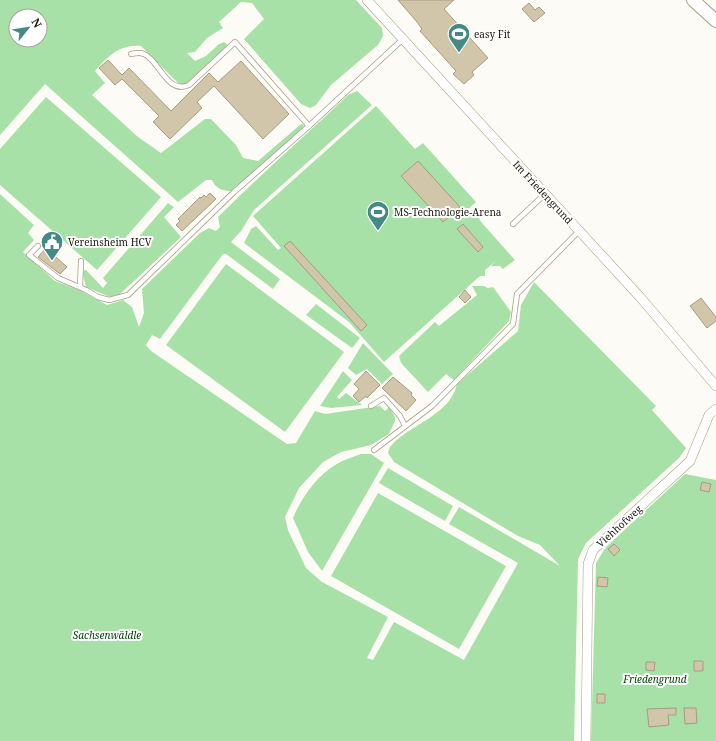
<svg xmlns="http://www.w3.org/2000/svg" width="716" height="741" font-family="'Noto Serif',serif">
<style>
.green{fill:#a8e1a7;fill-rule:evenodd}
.building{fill:#d1c5aa;stroke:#a79b81}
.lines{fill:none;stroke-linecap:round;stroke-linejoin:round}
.service-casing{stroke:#a99e84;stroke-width:6}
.minor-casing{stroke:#a99e84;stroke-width:10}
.secondary-casing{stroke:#a99e84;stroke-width:14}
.service{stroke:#fff;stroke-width:4.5}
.minor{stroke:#fff;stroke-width:9}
.secondary{stroke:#fff;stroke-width:12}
.labels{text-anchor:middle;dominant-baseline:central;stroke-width:4;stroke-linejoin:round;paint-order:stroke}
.poi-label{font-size:10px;fill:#1c180e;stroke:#fff;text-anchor:start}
.street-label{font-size:10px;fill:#1c180e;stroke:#fff}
.park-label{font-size:10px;font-style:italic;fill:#004208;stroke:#fff}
</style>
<rect width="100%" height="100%" fill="#fdfbf5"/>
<path class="green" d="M0 0H356L382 28 383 36 378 45 331 85 316 105 310 108 301 104 244 39 264 19 252 3 241 2 219 22 223 28 207 38 195 52 187 53 195 61 206 56 219 44 224 42 227 44V47L188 83 183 85 178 83 141 46C120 44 108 56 95 71L105 83 92 95 138 137 161 153 205 119H211L236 145 243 158 258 161 301 124 304 125 303 128 232 191C223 191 216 189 212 180H206L178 202 45 84 0 135ZM16 16H40V40H16Z
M357 91 372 105 254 210 241 231 231 242 280 279 273 289 226 254H223L160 339 152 335 146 345 151 351 287 444 296 443 315 411 325 414 380 406 385 411 389 407 395 417V421L389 434 371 445 341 452 323 462 299 488 285 517 288 530 306 568 322 582 388 617 367 658 373 660 394 622 464 660 518 563 449 524 459 507 560 566 540 545 518 536 394 462 388 453C393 430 450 419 457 384L518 331 521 305 534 282 656 406 652 410 686 448 679 458 586 543 578 559 574 741H0V194L34 225 28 233 34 240 23 252 55 281 79 290 107 305 123 300 132 307 139 327 144 313 142 289 200 233 209 228 216 231 220 227 218 217C260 175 305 136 348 95Z
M46 97 161 197 97 270 0 185V149Z
M376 106 415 149 423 143 476 202 467 210 470 213 473 210 482 223 515 260 503 269 500 266H491L496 261 485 270V276H480L384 362 349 322 244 243 251 229 256 226 278 250 281 248 253 216Z
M168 203 174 207 164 217 181 237 119 295 110 297 86 287 83 275 84 270H86L103 288 107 283 103 278Z
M226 264 344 352 285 432 166 345Z
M472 286H484L488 288 493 287 511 312 509 321 454 380 446 374 428 392 401 363 399 356 435 322 439 326 477 295Z
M316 304 360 338 352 348 306 315Z
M363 343 393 374 382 384 367 369 356 375 348 368Z
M343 371 352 380 337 397 339 399 346 393 362 405 331 408 320 406Z
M361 454H371L384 463 322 571 308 552 293 518C301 498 317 476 335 465 343 460 353 457 361 454Z
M388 468 453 506 445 521 379 483Z
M685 474 716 480V741H591L596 563 606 547Z
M378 493 506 566 459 649 331 576Z"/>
<path class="building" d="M398 0H454L444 9 488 58 472 72 474 75 464 84 453 74 456 71 420 31 422 29 417 22Z
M529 3 535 10 539 7 545 13 534 22 522 9Z
M108 60 122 75 129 68 171 111 209 73 218 82 241 61 289 114 263 139 214 86 197 102 202 108 170 139 153 122 159 116 122 79 115 85 99 68Z
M418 161 460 207 443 222 401 176Z
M210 193 216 199 182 231 176 225 180 221 178 219 200 197 201 198 204 195 206 197Z
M463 224 483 247 478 252 457 229Z
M290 241 367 325 361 331 284 246Z
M46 248 67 267 60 274 38 257Z
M465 290 471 297 465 303 459 297Z
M701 298 716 317V321L707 328 690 306Z
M366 371 380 385 367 398 366 396 359 402 353 396 359 389 354 384Z
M393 377 412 393 411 395 416 400 406 411 382 388Z
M702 482 711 484 709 492 700 490Z
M614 544 620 550 614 556 608 549Z
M598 577 608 578 607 587 597 586Z
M694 661H703V671H694Z
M646 662H655L654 671 646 670Z
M597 694H605V703H597Z
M676 708V715H668L669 725 649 727 647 709Z
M684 708H696L697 723 685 724Z"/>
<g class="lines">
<g class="service-casing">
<path id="service" d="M131 54C135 53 140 52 144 54 160 61 167 95 189 85L235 42 309 126 403 39
M513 224 545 194
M38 246 29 255 58 278 86 290 98 297 109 300 128 295 234 192 309 126
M80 287 81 261
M371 406 384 398 400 416 405 426
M374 450 432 406 513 324 517 294 579 231"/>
</g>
<g class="minor-casing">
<path id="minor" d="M367 0 640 297 716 386
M586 741 588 564 593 550 690 461 709 415 716 409"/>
</g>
<g class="secondary-casing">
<path id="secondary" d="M693 0 716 21"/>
</g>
<use href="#service" class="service"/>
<use href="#minor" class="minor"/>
<use href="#secondary" class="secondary"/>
</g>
<defs>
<g id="stadium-pin" transform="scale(1.15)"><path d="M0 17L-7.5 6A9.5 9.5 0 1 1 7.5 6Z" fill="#438a84" stroke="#fff"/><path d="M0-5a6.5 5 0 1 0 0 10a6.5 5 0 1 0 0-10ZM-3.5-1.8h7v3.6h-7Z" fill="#fff"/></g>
<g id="civic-pin" transform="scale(1.15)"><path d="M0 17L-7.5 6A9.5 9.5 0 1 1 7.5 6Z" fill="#438a84" stroke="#fff"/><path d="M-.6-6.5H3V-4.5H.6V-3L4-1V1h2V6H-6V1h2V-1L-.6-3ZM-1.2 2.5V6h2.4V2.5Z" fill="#fff"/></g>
</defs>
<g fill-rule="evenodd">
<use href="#stadium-pin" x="459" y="34"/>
<use href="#stadium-pin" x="378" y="212"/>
<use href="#civic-pin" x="52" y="242"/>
</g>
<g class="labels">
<g class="poi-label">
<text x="474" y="34">easy Fit</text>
<text x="394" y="212">MS-Technologie-Arena</text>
<text x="68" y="242">Vereinsheim HCV</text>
</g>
<g class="street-label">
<text transform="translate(543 192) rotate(47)">Im Friedengrund</text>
<text transform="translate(619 526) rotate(-42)">Viehhofweg</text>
</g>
<g class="park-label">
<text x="107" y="635">Sachsenwäldle</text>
<text x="655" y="679">Friedengrund</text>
</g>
</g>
<g transform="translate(28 28) rotate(60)"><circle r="19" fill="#ffffff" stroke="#a4a39f"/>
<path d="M0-3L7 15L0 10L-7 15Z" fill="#438a84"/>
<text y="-6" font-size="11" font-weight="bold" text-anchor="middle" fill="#1c180e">N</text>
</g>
</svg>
